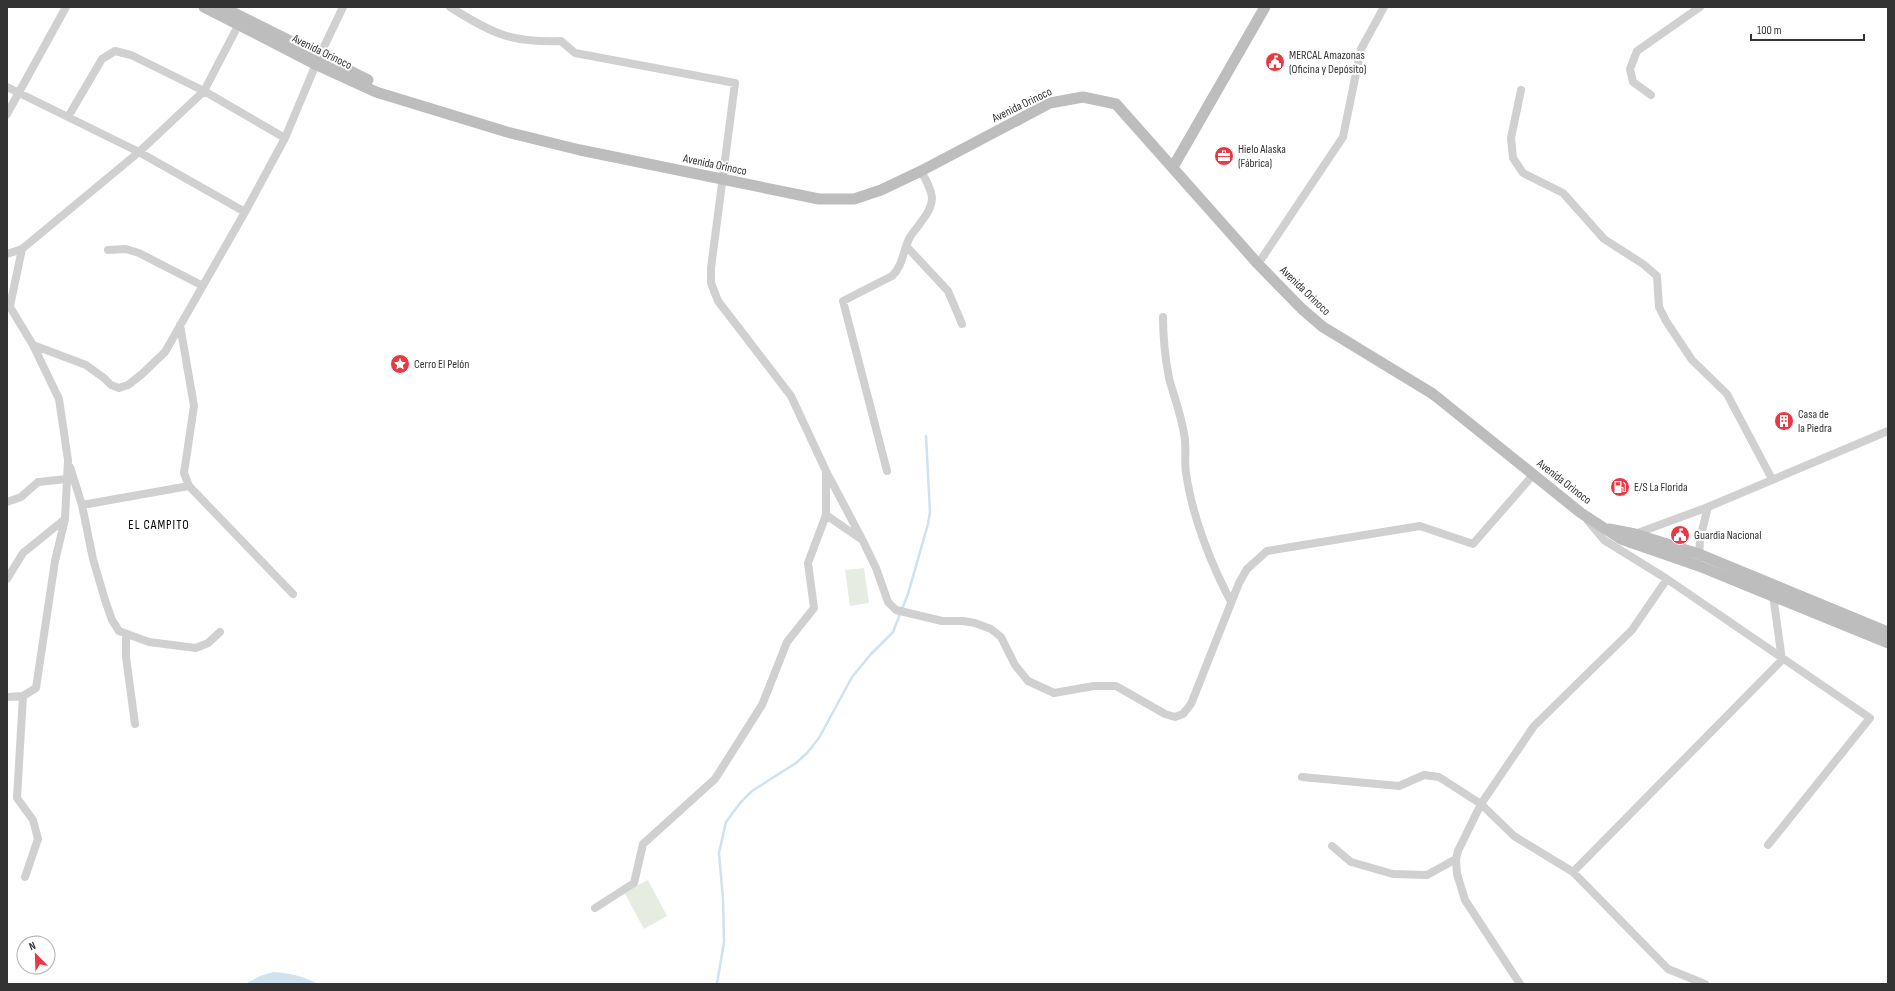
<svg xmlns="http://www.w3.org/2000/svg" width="1895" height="991" font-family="'Sofia Sans Condensed',sans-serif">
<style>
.green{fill:#e6ecdf}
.water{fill:#cfe2ee}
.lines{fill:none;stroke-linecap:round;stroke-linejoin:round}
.stream{stroke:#cfe2ee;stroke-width:2.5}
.street{stroke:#d0d0d0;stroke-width:8}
.secondary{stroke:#bdbdbd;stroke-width:11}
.labels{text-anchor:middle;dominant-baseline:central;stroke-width:4;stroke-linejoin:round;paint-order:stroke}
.street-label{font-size:12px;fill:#333;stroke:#fff}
.poi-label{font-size:12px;fill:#333;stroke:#fff;text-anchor:start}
.neighbourhood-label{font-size:13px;letter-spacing:1px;fill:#000;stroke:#fff}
</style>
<rect width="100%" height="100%" fill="#fff"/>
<path class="green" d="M864 568 869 603 850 606 845 570Z
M648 880 667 916 644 929 624 892Z"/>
<path class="water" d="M273 972C291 973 303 976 318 984H245L260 976Z"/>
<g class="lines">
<path class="stream" d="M717 984 724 942 723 899 719 853 726 822 740 803 752 791 796 763 807 753 819 738 852 677 871 654 893 632 908 594 928 524 930 512 926 436"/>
<path class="street" d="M450 7C491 33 511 43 561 41L575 53 735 83 711 268V283L718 301 791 396 826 471 863 541 876 568 888 602 896 610 942 621H963L975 623 991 629 1001 637 1015 665 1028 681 1054 693 1094 686H1116L1165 714 1175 717 1183 714 1191 704 1239 583 1247 569 1267 551 1291 547 1420 526 1473 544 1533 475
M7 87 139 152 245 212
M1521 90 1511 138 1513 158 1523 173 1563 193 1604 239 1643 264 1657 276 1659 307 1666 321 1692 360 1727 394 1772 479
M1651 95 1633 82 1630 69 1637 51 1700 7
M7 114 66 7
M68 117 102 59 115 51 131 55 204 91 285 138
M907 247 948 291 962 324
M108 250 126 249 139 253 203 286
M7 254 22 249 139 152 204 91 241 20
M1258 264 1343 137 1361 49 1384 7
M7 302 33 345 59 399 68 460 65 519 55 561 36 688 23 696 7 697
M10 306 22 249
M1163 317C1163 338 1165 357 1169 378 1174 397 1181 414 1184 434 1187 447 1184 460 1186 473 1192 516 1211 564 1231 602
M180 325 194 406 184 473 189 486 293 594
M33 345 86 365 104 378 111 385 119 388 128 385 142 374 165 352 245 212 285 138 319 57 343 7
M70 467 82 505 93 559 105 600 112 620 119 631 149 642 196 648 208 643 220 632
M887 471 843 301 892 276C903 266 903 250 910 237 913 232 918 227 921 222 938 201 933 193 921 171
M7 502 21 497 38 482 67 479
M82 505 189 486
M826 515 861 539
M1588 521 1604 540 1667 579 1870 718 1768 845
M1635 534 1708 507 1888 431
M1699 558 1700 539 1708 507
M7 579 23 553 65 519
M126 635V657L135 724
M23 696 17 798 33 820 38 839 25 877
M1302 777 1399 786 1424 775 1439 777 1481 804 1514 836 1573 872 1668 969 1705 984
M1332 846 1351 862 1393 874 1427 875 1456 859
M1573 872 1782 660 1773 595
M595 908 634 883 643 844 715 779 762 705 787 642 814 608 808 563 826 515V472
M1520 984 1465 900 1457 874 1456 859 1458 851 1481 804 1534 726 1632 630 1667 579"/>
<path class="secondary" d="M204 7 317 65 376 92 507 132 580 150 819 199H854L881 190 921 171 1050 103 1083 97 1116 104 1258 264 1302 309 1323 327 1433 394 1581 513 1621 539 1699 566 1888 643
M222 7 368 80
M1173 167 1265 7
M1609 529 1635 534 1699 554 1888 632"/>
</g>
<defs>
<g id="civic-disc" transform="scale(1)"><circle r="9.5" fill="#e63946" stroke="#fff"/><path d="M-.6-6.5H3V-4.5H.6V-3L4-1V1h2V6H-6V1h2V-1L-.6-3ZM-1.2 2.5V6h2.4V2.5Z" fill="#fff"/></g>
<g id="office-disc" transform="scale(1)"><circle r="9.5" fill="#e63946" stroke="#fff"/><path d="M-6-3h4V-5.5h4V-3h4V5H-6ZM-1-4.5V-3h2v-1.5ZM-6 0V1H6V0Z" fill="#fff"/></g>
<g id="sight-disc" transform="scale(1)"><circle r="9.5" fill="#e63946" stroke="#fff"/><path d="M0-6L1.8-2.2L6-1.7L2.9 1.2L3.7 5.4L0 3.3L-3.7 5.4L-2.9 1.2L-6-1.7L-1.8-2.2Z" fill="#fff"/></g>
<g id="building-disc" transform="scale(1)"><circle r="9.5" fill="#e63946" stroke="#fff"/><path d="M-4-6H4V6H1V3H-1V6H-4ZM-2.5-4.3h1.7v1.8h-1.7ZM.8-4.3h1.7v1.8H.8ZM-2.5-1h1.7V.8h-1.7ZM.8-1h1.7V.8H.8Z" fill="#fff"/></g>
<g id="fuel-disc" transform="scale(1)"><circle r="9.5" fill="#e63946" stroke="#fff"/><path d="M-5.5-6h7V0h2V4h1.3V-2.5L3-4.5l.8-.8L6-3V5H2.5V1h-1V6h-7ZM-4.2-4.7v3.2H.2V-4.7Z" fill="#fff"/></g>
</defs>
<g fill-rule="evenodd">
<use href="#civic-disc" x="1275" y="62"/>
<use href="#office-disc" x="1224" y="156"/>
<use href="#sight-disc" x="400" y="364"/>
<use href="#building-disc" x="1784" y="421"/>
<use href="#fuel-disc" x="1620" y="487"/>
<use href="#civic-disc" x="1680" y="535"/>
</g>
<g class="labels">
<g class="street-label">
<text transform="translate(322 52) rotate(26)">Avenida Orinoco</text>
<text transform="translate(1022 105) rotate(-26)">Avenida Orinoco</text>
<text transform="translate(715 165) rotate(12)">Avenida Orinoco</text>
<text transform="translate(1305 291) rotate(44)">Avenida Orinoco</text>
<text transform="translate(1564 482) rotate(38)">Avenida Orinoco</text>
</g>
<g class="poi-label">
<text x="1289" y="55">MERCAL Amazonas<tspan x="1289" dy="14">(Oficina y Depósito)</tspan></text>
<text x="1238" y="149">Hielo Alaska<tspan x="1238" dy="14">(Fábrica)</tspan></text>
<text x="414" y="364">Cerro El Pelón</text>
<text x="1798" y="414">Casa de<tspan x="1798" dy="14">la Piedra</tspan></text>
<text x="1634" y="487">E/S La Florida</text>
<text x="1694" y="535">Guardia Nacional</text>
</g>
<g class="neighbourhood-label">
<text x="159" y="525">EL CAMPITO</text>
</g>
</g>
<rect width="1895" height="991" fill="none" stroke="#333333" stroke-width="16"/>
<g transform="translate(36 955) rotate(337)"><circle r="19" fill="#ffffff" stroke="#adadad"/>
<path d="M0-3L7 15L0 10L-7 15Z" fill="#e63946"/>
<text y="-6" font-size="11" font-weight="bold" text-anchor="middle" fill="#333333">N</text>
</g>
<path d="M1751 34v6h113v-6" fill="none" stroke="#333333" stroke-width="2"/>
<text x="1757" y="34" font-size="12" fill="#333333" stroke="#ffffff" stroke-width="3" paint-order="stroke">100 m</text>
</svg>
